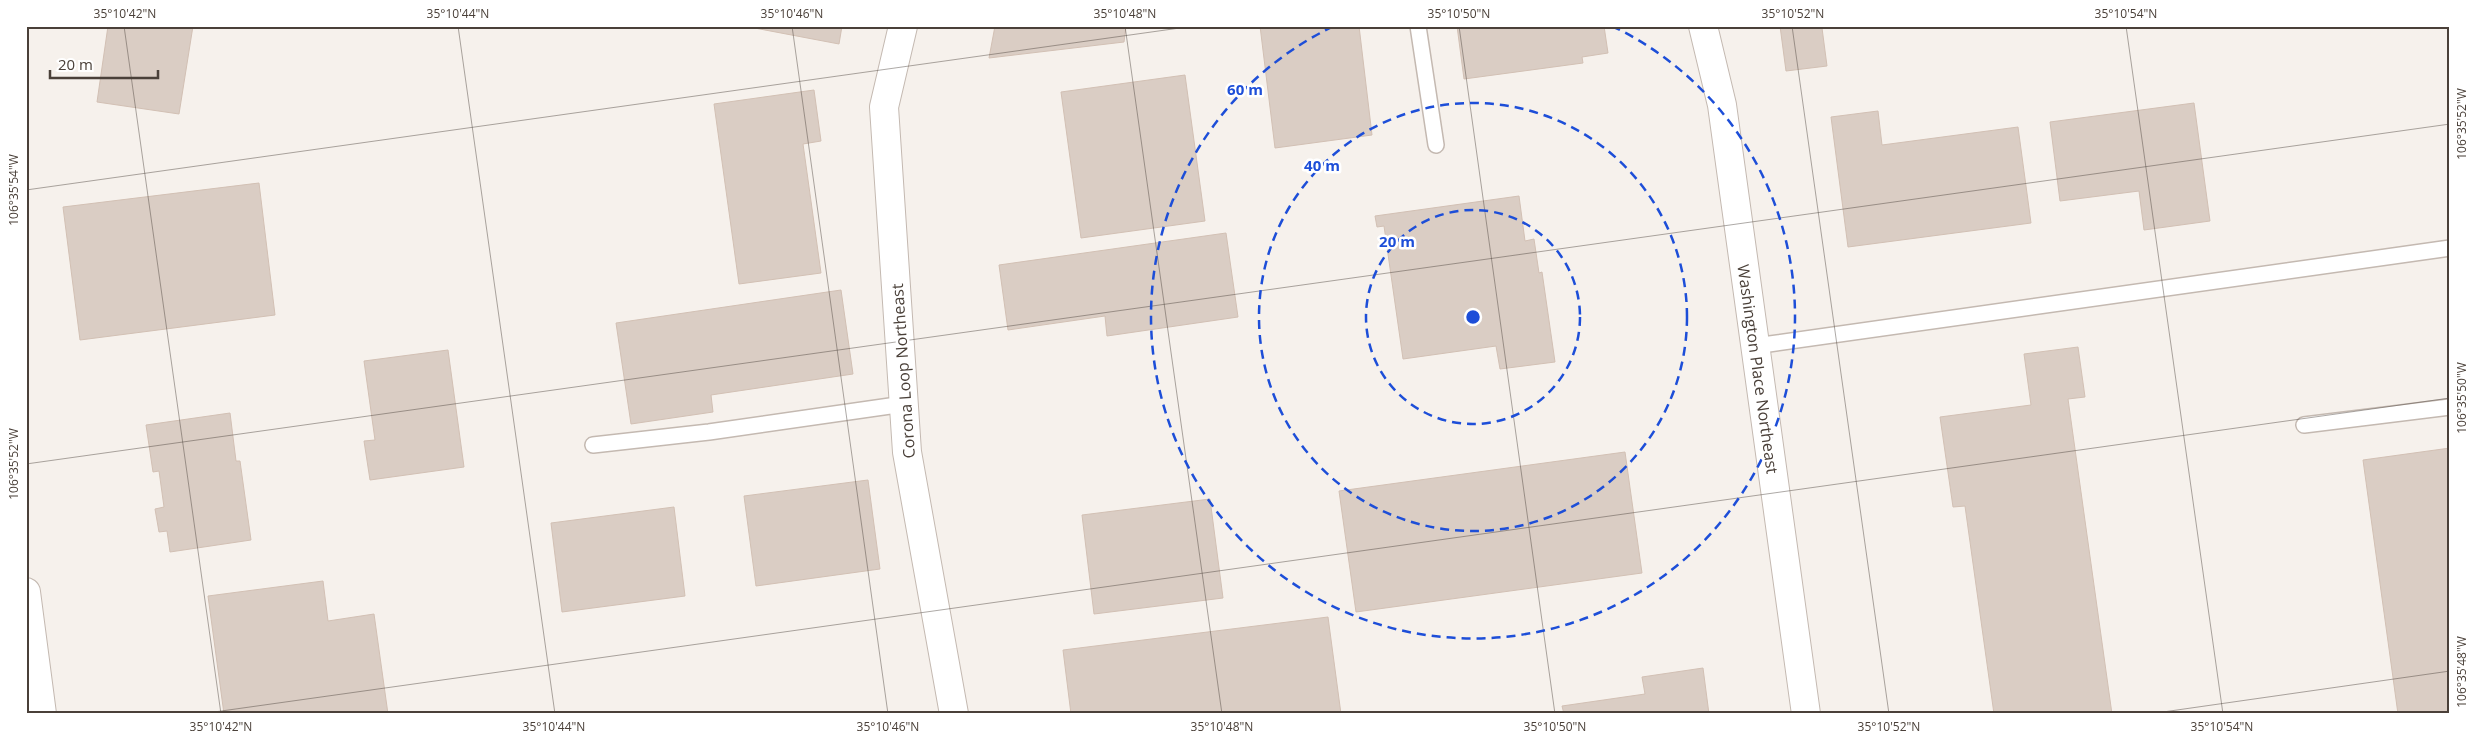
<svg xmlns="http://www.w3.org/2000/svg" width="2476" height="740" font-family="'Open Sans',sans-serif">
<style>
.building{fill:#dacdc4;stroke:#d2c0b4}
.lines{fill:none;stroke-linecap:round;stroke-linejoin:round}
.lane-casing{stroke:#c4b9b1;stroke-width:18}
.street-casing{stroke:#c4b9b1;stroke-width:30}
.lane{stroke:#fff;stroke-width:15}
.street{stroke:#fff;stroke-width:28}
.ticks{fill:none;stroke:#4a4039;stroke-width:1;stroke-opacity:0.45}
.ring{fill:none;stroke:#1d4ed8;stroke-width:2.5;stroke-dasharray:9 6}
.labels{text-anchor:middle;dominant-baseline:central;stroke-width:5;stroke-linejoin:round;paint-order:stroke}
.street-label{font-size:16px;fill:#4a4039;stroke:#fff}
.centre{fill:#1d4ed8;stroke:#fff;stroke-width:2.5}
.ring-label{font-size:15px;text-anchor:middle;font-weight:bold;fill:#1d4ed8;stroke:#fff;stroke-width:5;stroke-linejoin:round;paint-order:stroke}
.neatline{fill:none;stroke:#4a4039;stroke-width:2}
.ticks-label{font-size:12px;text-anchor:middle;fill:#4a4039}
</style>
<rect width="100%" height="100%" fill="#f6f1ec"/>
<path class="building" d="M108 26H193L179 114 97 102Z
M744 26H842L839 44Z
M995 26H1126L1124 42 989 58Z
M1260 26H1359L1372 135 1275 148Z
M1457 26H1604L1608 53 1582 57 1583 63 1464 79Z
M1780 26H1834L1822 28 1827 66 1786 71Z
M1185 75 1205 221 1081 238 1061 92Z
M814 90 821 141 803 144 821 273 739 284 714 104Z
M2194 103 2210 221 2144 230 2139 191 2060 201 2050 122Z
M1878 111 1882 145 2018 127 2031 223 1848 247 1831 117Z
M259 183 275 315 80 340 63 207Z
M1519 196 1525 241 1534 239 1539 273 1542 272 1555 362 1500 369 1496 346 1403 359 1384 226 1377 227 1375 216Z
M1226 233 1238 317 1107 336 1105 316 1008 330 999 265Z
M841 290 853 374 711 395 713 412 631 424 616 323Z
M2078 347 2085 397 2068 399 2112 714H1994L1965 506 1953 507 1940 417 2031 405 2024 354Z
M448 350 464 467 370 480 364 441 375 440 364 361Z
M230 413 236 461H240L251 540 170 552 167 531 159 532 155 509 164 507 159 471 153 472 146 425Z
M2450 448V713L2398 714 2363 460Z
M1625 452 1642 573 1356 612 1339 491Z
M868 480 880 569 756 586 744 496Z
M1210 499 1223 598 1094 614 1082 515Z
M674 507 685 596 562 612 551 523Z
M323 581 328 621 374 614 388 714H224L208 596Z
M1328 617 1341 714H1071L1063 650Z
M1703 668 1709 714H1564L1562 706 1645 694 1642 677Z"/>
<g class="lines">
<g class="lane-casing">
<path id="lane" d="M1418 26 1436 145
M1755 346 2450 248
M2304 425 2450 407
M593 445 709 432 904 404"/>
</g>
<g class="street-casing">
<path id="street" d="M903 26 884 107 907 452 954 714
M1703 26 1722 105 1806 714
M26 592 42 714"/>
</g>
<use href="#lane" class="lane"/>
<use href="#street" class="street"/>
</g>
<path class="ticks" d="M124 26 221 714M458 26 555 714M792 26 888 714M1125 26 1222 714M1459 26 1555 714M1792 26 1889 714M2126 26 2223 714M26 190 1194 26M26 464 2450 124M200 714 2450 398M2149 714 2450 671"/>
<g class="ring">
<circle cx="1473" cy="317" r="107"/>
<circle cx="1473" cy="317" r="214"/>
<path d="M1612 26A322 322 0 1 1 1334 26"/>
</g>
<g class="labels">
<g class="street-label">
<text transform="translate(1758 369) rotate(82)">Washington Place Northeast</text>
<text transform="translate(903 371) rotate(-94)">Corona Loop Northeast</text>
</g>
</g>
<circle cx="1473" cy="317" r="8" class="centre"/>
<g class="ring-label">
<text x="1245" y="95">60 m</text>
<text x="1322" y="171">40 m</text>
<text x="1397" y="247">20 m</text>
</g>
<rect width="2476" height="740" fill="none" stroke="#ffffff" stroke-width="55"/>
<path d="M50 70v8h108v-8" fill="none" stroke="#4a4039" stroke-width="2.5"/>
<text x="58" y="70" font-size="15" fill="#4a4039" stroke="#ffffff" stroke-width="4" paint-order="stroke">20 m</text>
<rect x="28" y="28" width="2420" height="684" class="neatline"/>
<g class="ticks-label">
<text x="125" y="18">35°10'42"N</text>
<text x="458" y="18">35°10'44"N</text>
<text x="792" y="18">35°10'46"N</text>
<text x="1125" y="18">35°10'48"N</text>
<text x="1459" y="18">35°10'50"N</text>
<text x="1793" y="18">35°10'52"N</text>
<text x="2126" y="18">35°10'54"N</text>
<text transform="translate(2462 124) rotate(-90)" y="4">106°35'52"W</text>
<text transform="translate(14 190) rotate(-90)" y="4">106°35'54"W</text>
<text transform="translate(2462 398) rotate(-90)" y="4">106°35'50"W</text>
<text transform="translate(14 464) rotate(-90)" y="4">106°35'52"W</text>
<text transform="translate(2462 672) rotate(-90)" y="4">106°35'48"W</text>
<text x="221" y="731">35°10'42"N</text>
<text x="554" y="731">35°10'44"N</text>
<text x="888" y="731">35°10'46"N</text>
<text x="1222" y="731">35°10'48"N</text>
<text x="1555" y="731">35°10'50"N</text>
<text x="1889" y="731">35°10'52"N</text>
<text x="2222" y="731">35°10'54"N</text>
</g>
</svg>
